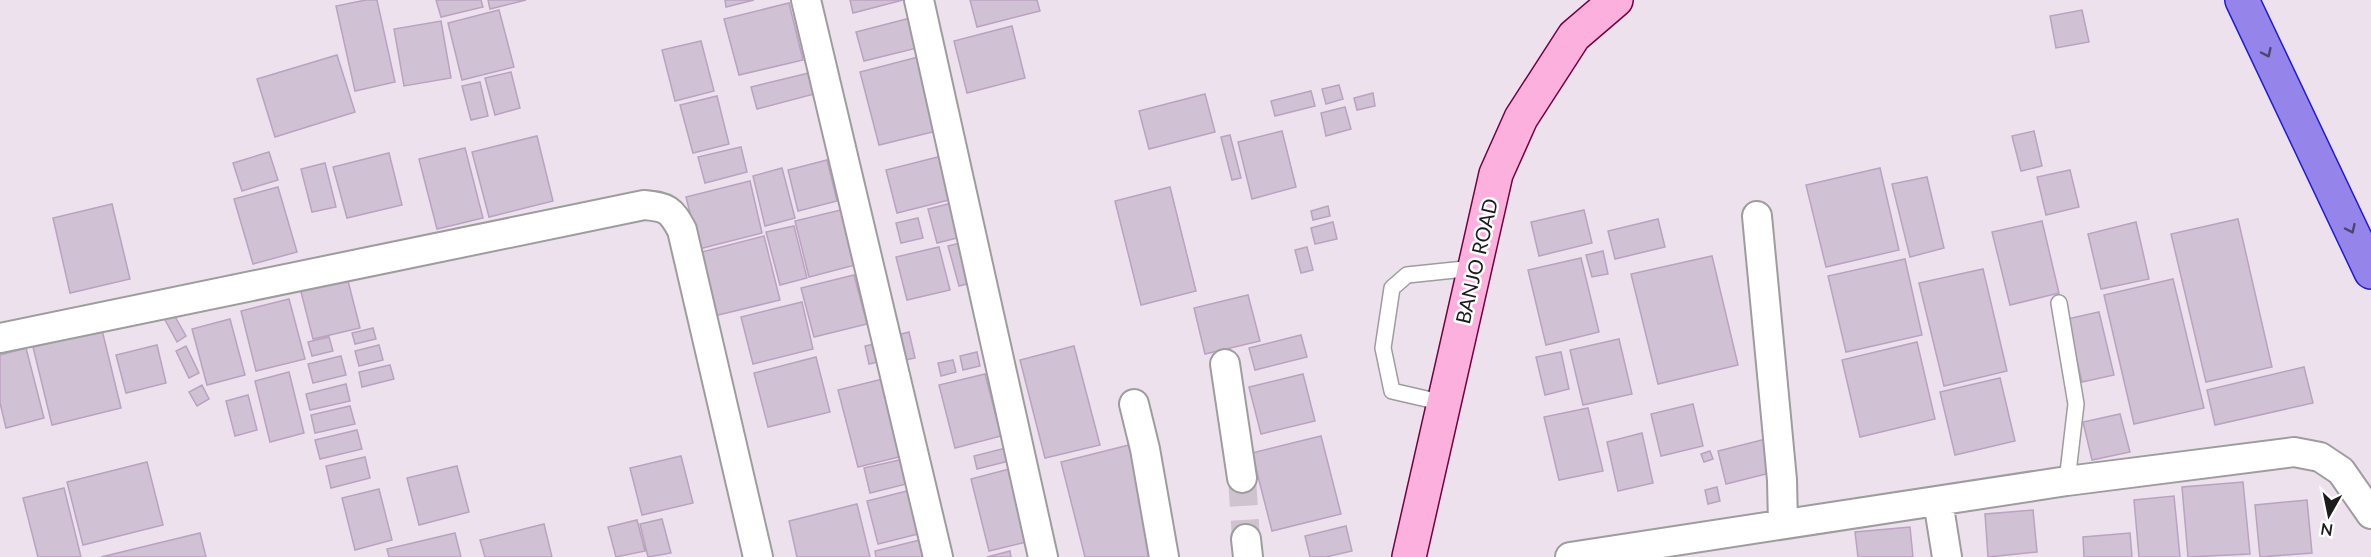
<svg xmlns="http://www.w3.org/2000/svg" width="2371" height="557" font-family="Lato,sans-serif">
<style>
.building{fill:#d0c1d5;stroke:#baa2c0;stroke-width:1.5}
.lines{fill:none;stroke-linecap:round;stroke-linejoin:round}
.street-tunnel{stroke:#cec3ce;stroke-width:28;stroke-dasharray:28 14;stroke-linecap:butt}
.lane-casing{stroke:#9d9d9d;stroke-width:18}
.street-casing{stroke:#9d9d9d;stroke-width:32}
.secondary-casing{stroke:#75003f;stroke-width:36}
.highway-casing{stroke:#1d1cde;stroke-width:36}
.lane{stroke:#fff;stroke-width:15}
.street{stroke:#fff;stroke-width:28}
.secondary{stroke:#fcb0de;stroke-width:33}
.highway{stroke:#9584ea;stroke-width:33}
.oneway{stroke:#4c466e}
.labels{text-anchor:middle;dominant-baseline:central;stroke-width:5;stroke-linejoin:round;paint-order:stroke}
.street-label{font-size:20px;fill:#1c1c1c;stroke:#fff}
</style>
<rect width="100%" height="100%" fill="#eee1ee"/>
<path class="building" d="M366 0H377L395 82 355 91 336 6Z
M436 0H481L483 7 441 17Z
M488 0H526L490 9Z
M725 0H754L726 7Z
M850 0H903L853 13Z
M970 0H1037L1040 11 977 27Z
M789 3 803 60 739 75 724 19Z
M499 10 514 67 462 80 448 23Z
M2082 10 2089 42 2056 48 2050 16Z
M918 16 925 46 864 61 856 32Z
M441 21 451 78 404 86 394 29Z
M1012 26 1025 78 967 93 954 41Z
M701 41 714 91 675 101 662 50Z
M337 55 355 112 275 137 257 79Z
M926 55 945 129 879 145 860 72Z
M511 72 520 108 495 115 485 78Z
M813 72 818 93 757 109 751 87Z
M480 82 488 116 471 120 462 86Z
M1339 85 1343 99 1326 104 1322 89Z
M1311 91 1315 106 1275 116 1271 101Z
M1373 93 1375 106 1357 110 1354 98Z
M1205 94 1215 132 1149 149 1139 111Z
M717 96 729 144 693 153 680 105Z
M1345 107 1351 129 1326 136 1321 113Z
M1282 131 1296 187 1252 199 1238 142Z
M2034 131 2042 166 2021 171 2012 136Z
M1230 135 1241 178 1232 180 1221 137Z
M537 136 553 201 489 217 472 152Z
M741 147 747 172 705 183 698 157Z
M465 148 483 218 437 229 419 159Z
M269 152 278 180 242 191 233 163Z
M389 153 402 205 347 218 333 167Z
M950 154 961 197 897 213 886 170Z
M827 160 837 201 798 211 788 170Z
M325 163 336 207 312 212 301 169Z
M782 168 795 218 765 226 753 176Z
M1880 168 1899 250 1826 267 1806 185Z
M2070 170 2079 207 2046 215 2037 177Z
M1927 177 1944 248 1910 257 1892 184Z
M750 181 762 233 699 249 686 197Z
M278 187 297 252 253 264 234 199Z
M1170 187 1196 291 1141 305 1115 201Z
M960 201 969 235 937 243 928 209Z
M112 204 130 279 70 293 53 218Z
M1328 206 1330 216 1313 220 1311 211Z
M845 209 859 264 809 277 795 221Z
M1584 210 1592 243 1539 256 1531 222Z
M918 218 923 238 901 243 896 223Z
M1658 219 1665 247 1615 259 1608 231Z
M2238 219 2272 367 2206 382 2171 234Z
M2042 221 2059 293 2010 305 1992 232Z
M1333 222 1337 239 1315 244 1311 228Z
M2136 222 2149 279 2101 289 2088 234Z
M794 226 807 278 780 285 766 232Z
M764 236 780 300 714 316 698 253Z
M968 241 978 281 959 286 948 246Z
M939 247 950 290 907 300 896 257Z
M1307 247 1313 270 1301 273 1295 250Z
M1603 251 1608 274 1592 277 1586 255Z
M1712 256 1738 365 1658 384 1631 274Z
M1581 258 1599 332 1546 345 1528 270Z
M1905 259 1922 335 1846 352 1828 276Z
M345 269 360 328 313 339 298 280Z
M1983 269 2007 371 1944 386 1919 283Z
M854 275 867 324 814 337 801 288Z
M2173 279 2204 408 2134 424 2104 295Z
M1248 295 1260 341 1205 354 1194 308Z
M289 299 305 359 256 371 241 311Z
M802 302 813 349 753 364 741 317Z
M2099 312 2114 375 2082 382 2067 319Z
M173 313 186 336 177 342 164 318Z
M230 319 245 375 207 385 192 329Z
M373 328 376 339 355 344 352 333Z
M102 330 121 408 52 425 33 347Z
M909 332 915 358 896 362 890 337Z
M1301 335 1307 357 1255 370 1249 348Z
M329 337 333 351 312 356 308 342Z
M1619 339 1632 394 1583 405 1570 350Z
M1917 342 1935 419 1860 437 1842 360Z
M874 344 878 362 869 364 865 346Z
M157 345 166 383 126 393 116 355Z
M379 345 383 360 359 366 355 351Z
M186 346 199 373 189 378 176 351Z
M1074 346 1100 445 1045 458 1020 360Z
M26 348 44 418 6 428 0 403V355Z
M977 352 980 366 963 370 960 356Z
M1561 352 1569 389 1545 395 1536 357Z
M341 356 346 375 313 383 308 364Z
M816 357 830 412 768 427 754 373Z
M953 360 956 372 941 376 938 363Z
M390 365 394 379 362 387 359 372Z
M2304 367 2313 403 2215 425 2207 390Z
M289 372 304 433 270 442 255 381Z
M985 374 1001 436 955 448 939 385Z
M1303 374 1315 421 1261 434 1249 387Z
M887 378 907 455 858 467 838 390Z
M2000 378 2015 441 1955 455 1940 392Z
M346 384 350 401 310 410 306 394Z
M202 385 209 399 197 406 189 392Z
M248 395 257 430 235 436 226 401Z
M1693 404 1703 446 1661 456 1651 414Z
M350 406 355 424 315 433 311 415Z
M1588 408 1603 471 1559 480 1544 417Z
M2120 414 2130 452 2092 460 2083 422Z
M357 430 362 449 320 459 315 440Z
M1642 433 1653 483 1618 491 1607 442Z
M1321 436 1341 514 1272 531 1252 453Z
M1766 439 1774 472 1726 484 1718 451Z
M1129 445 1158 557H1085L1061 462Z
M1014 446 1017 459 977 469 974 456Z
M1710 451 1713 459 1704 462 1701 454Z
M681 456 693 503 642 515 630 468Z
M365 457 370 478 331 488 326 466Z
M904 459 910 483 870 493 864 468Z
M147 462 163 525 83 545 67 482Z
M457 466 469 512 419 525 407 478Z
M1017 467 1035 540 989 551 971 479Z
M2243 482 2250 554 2188 557 2182 487Z
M1717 487 1720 501 1708 504 1705 490Z
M64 488 81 557H38L23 498Z
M379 489 392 540 355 550 342 498Z
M915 489 926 532 878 544 867 501Z
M2174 496 2180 557H2139L2134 500Z
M2307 500 2312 553 2260 557 2255 505Z
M857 504 870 557H797L789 521Z
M2033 510 2037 552 1988 557 1985 514Z
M662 519 671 553 648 557 640 524Z
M637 520 645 551 616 557 608 527Z
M544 524 552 557H485L480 540Z
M1346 526 1352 551 1326 557H1310L1305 536Z
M1910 527 1913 557H1858L1855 532Z
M200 533 206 557H101Z
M455 533 461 557H389L387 549Z
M2130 533 2132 557H2084L2083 537Z
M924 539 929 557H876L875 551Z
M1010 551 1011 557H987Z"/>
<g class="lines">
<path class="street-tunnel" d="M1242 478 1246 539"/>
<g class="lane-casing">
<path id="lane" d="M2059 303 2076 404 2067 481
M1444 403 1392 391 1383 348 1392 288 1407 275 1474 268"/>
</g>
<g class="street-casing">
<path id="street" d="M806 0 938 557
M919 0 1043 557
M1757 216 1782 480 1783 524
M0 338 644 205C668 207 671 210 682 230L758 557
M1225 364 1242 478
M1134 404 1145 449 1164 557
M1938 501 1947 557
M1246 539 1248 557
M1570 557 2067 481 2294 452 2320 457 2341 471 2371 514"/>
</g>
<g class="secondary-casing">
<path id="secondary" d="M1409 557 1496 174 1521 118 1574 36 1616 0"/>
</g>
<g class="highway-casing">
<path id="highway" d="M2242 0 2371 272"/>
</g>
<use href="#lane" class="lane"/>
<use href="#street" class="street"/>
<use href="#secondary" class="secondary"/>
<use href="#highway" class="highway"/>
</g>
<defs><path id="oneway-chevron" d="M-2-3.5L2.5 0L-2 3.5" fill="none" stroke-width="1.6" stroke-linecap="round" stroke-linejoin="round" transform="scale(1.5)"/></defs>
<g class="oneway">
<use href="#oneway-chevron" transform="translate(2267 53) rotate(65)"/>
<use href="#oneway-chevron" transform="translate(2351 229) rotate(65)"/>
</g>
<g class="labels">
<g class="street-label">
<text transform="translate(1476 261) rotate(-77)">BANJO ROAD</text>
</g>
</g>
<g transform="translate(2329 515) rotate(189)" stroke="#ffffff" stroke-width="4.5" paint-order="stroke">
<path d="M0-4.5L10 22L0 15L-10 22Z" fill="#1c1c1c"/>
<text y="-9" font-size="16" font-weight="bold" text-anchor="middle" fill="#1c1c1c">N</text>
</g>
</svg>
